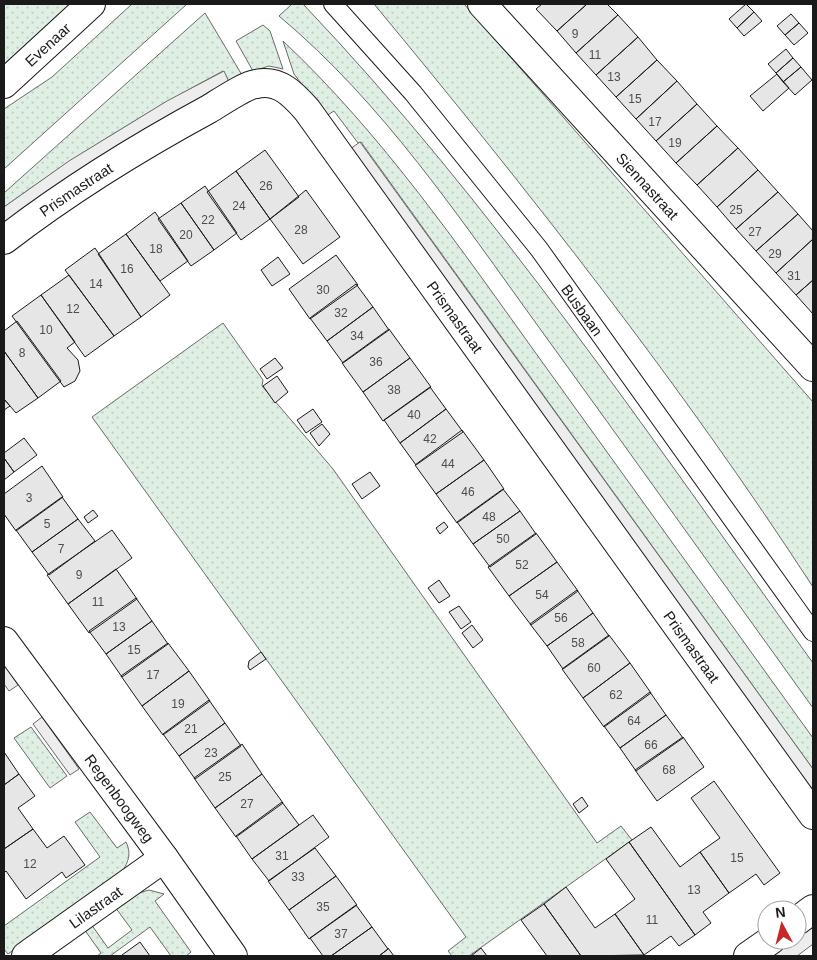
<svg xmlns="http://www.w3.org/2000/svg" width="817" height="960" font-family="Arial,sans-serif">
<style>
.grass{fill:url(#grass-dots);stroke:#6a6a6a}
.parking{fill:#ededed;stroke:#6a6a6a}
.building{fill:#e6e6e6;stroke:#1a1a1a}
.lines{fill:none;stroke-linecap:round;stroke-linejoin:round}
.service-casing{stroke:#1a1a1a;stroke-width:20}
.minor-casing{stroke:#1a1a1a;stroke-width:30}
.secondary-casing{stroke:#1a1a1a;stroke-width:30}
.service{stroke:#fff;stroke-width:18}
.minor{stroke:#fff;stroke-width:28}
.secondary{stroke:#fff;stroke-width:28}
.labels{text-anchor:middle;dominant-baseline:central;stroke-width:4;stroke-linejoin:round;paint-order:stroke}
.number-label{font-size:12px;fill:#4d4d4d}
.street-label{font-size:15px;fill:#1a1a1a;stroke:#fff}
</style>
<defs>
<pattern id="grass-dots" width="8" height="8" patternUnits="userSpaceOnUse" patternTransform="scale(1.25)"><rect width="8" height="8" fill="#e0efe3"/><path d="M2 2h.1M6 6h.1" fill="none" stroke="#c0ccc2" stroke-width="1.8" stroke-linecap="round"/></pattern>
</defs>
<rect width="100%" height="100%" fill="#fff"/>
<path class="grass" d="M4 4H73L4 67Z
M132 4H187L4 169V109L52 77Z
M292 4H303C495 206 651 438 813 663V708C721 580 630 453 538 326 459 217 382 102 279 16Z
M374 4H464L813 402V587C681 384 529 191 374 4Z
M205 13 242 75 229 82 223 71C146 112 75 156 4 207V193Z
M263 25 270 31 283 69 269 66 253 71 236 41Z
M283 41C382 134 461 249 540 359 631 485 722 612 813 738V769L361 142 358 143 334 111 326 116 294 74Z
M223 323 263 380 262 386 333 469 597 843 621 826 632 840 469 956H452L448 951 466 937 92 417Z
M31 727 67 776 50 788 14 738Z
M90 812 117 848 126 842C132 854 128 864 120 874L8 954 4 949V926L100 857 75 822Z
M149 890 164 894 155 901 191 952 186 956H171L150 927 110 956H97L101 953 84 929 91 924 108 948 132 930 115 907 132 895Z"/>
<path class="parking" d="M224 71 229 82 122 143 75 173 4 223V207L69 161 167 101Z
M360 142 813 769V792L350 149Z
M4 665 18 685 9 691 4 684Z
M42 717 79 769 70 775 33 724Z
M813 927V944L797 956H773Z"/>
<path class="building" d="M542 4H587L557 31 536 9Z
M587 4H607L618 15 576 53 557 31Z
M746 4 754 12 737 28 729 19Z
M754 12 762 21 744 36 737 28Z
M791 14 799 23 785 35 777 26Z
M618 15 638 37 596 75 576 53Z
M799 23 808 33 794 45 785 35Z
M638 37 657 60 616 97 596 75Z
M786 49 793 58 776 73 768 64Z
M793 58 801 67 783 82 776 73Z
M657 60 677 81 636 119 616 97Z
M801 67 812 80 795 95 783 82Z
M777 74 789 88 763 111 750 96Z
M677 81 697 104 656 141 636 119Z
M697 104 717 126 676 163 656 141Z
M717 126 738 148 697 185 676 163Z
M738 148 758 170 717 207 697 185Z
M265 150 299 197 270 219 236 171Z
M758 170 778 192 736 229 717 207Z
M236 171 270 219 241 240 207 192Z
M205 186 237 233 214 250 181 203Z
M306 190 340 237 303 264 270 219Z
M778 192 798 214 756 251 736 229Z
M181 203 214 250 191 266 158 219Z
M155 212 188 261 160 281 126 234Z
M798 214 813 231V239L776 273 756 251Z
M126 234 170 295 141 317 98 254Z
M813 239V280L796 295 776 273Z
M95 248 141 317 114 336 65 270Z
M336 255 358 285 310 319 289 289Z
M278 257 290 274 272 286 261 270Z
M69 275 114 336 85 357 41 295Z
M813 280V314L796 295Z
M356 284 373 307 327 341 310 318Z
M41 295 75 342 67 348 78 360 80 371 75 381 64 387 12 316Z
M373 307 389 330 343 363 327 341Z
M17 321 61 381 38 398 4 351V331Z
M389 329 410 358 363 392 342 363Z
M4 351 38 398 16 413 4 399Z
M275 358 283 368 267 379 260 369Z
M410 358 431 387 383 421 363 392Z
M277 376 288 392 275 403 263 386Z
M430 387 446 409 400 443 384 420Z
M4 399 10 406 4 410Z
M313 409 322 422 306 433 297 420Z
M446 409 463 432 416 465 400 443Z
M322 424 330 434 319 446 310 433Z
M462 430 484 460 436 494 415 465Z
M24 438 37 455 14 472 4 458V453Z
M4 458 14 472 4 480Z
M484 460 504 489 457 523 436 494Z
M42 466 63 497 16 531 4 514V494Z
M370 472 380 486 362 499 352 484Z
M503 489 520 511 473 544 457 522Z
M62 497 78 519 32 552 16 530Z
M93 510 98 516 88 523 84 517Z
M520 511 536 534 490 567 473 544Z
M78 519 95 541 49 575 32 552Z
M444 522 448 527 440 534 436 528Z
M112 530 132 558 68 604 47 575Z
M536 533 557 562 509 596 488 567Z
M557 562 578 591 531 625 509 596Z
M116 569 137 599 89 633 68 604Z
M439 580 450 596 439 603 428 588Z
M577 590 593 613 547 646 530 624Z
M136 598 152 621 106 654 89 631Z
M459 606 471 622 461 629 449 612Z
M593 613 609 636 563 669 547 646Z
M152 621 168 644 122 677 106 654Z
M472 625 483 640 473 648 462 633Z
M609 635 630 663 583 698 562 669Z
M168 643 189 671 142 706 121 676Z
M261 652 266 659 250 670 248 667 249 661Z
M630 663 651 693 604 727 583 698Z
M189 671 210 701 163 735 142 706Z
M650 692 666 715 620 748 604 726Z
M209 700 225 723 179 756 163 734Z
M666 715 683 738 636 771 620 748Z
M225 723 241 746 195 779 179 756Z
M683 737 704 767 657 801 635 770Z
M242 744 262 774 215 808 194 778Z
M4 752 19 774 4 785Z
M19 774 35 796 18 808 33 829 4 849V785Z
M262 774 283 803 236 837 215 808Z
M714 781 780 873 764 885 756 874 729 893 700 852 720 838 691 798Z
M582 797 588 806 579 813 573 804Z
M282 802 299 825 252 859 236 836Z
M313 815 329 837 269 881 252 859Z
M651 827 680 867 700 852 729 893 703 912 711 923 695 935 629 842Z
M33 829 47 848 64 836 85 865 66 878 62 872 26 899 6 871 4 873V849Z
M629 842 695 935 679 946 671 936 644 955 615 914 635 899 606 859Z
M315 848 336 876 289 910 268 881Z
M336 876 357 905 309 939 289 910Z
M566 887 595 928 615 914 644 955 581 956 544 904Z
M544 904 581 956H547L521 920Z
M356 905 372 927 331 956H323L310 938Z
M372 927 388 949 379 956H331Z
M140 942 150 956H123L122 955Z
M388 948 394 956H379L388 949Z
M481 948 487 956H471Z"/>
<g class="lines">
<g class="service-casing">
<g id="service">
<path id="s1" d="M333 4 413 93 539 249 813 632"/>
</g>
</g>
<g class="minor-casing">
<g id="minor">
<path id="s2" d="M482 4 813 367"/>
<path id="s3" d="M4 240C69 190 137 148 209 109 219 103 246 85 256 84 279 79 293 94 307 110L813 815"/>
<path id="s4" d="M4 641 164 858 233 956"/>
<path d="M797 921 813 909"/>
<path id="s5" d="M26 956 164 858"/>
<path d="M748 956 771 940"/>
</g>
</g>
<g class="secondary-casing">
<g id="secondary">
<path id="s6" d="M4 84 91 4"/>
</g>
</g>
<use href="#service" class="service"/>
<use href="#minor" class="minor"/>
<use href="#secondary" class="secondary"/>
</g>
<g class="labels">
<g class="number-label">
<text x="575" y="34">9</text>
<text x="595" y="55">11</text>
<text x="614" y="77">13</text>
<text x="635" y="99">15</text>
<text x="655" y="122">17</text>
<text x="675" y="143">19</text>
<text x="266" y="186">26</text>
<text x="239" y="206">24</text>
<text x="736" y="210">25</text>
<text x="208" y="220">22</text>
<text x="301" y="230">28</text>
<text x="755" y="232">27</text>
<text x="186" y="235">20</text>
<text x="156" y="249">18</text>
<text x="775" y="254">29</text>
<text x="127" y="269">16</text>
<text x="794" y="276">31</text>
<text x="96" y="284">14</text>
<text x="323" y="290">30</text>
<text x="73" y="309">12</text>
<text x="341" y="313">32</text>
<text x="46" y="330">10</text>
<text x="357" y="336">34</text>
<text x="22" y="353">8</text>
<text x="376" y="362">36</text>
<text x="394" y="390">38</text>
<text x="414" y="415">40</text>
<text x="430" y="439">42</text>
<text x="448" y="464">44</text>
<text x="468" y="492">46</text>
<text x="29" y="498">3</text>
<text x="489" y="517">48</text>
<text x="47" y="524">5</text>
<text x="503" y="539">50</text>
<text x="61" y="549">7</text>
<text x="522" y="565">52</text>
<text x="79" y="575">9</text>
<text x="542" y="595">54</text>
<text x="98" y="602">11</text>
<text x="561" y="618">56</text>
<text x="119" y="627">13</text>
<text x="578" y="643">58</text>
<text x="134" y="650">15</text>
<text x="594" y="668">60</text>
<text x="153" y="675">17</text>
<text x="616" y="695">62</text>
<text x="178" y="704">19</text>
<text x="634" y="721">64</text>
<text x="191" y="729">21</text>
<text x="651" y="745">66</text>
<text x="211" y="753">23</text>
<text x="669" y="770">68</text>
<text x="225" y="777">25</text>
<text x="247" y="804">27</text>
<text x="282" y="856">31</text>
<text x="737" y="858">15</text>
<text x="30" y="864">12</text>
<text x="298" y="877">33</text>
<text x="694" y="890">13</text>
<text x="323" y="907">35</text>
<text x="652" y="920">11</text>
<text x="341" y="934">37</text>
</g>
<g class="street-label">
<text stroke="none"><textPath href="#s6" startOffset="59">Evenaar</textPath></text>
<text stroke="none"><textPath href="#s2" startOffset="246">Siennastraat</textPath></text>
<text stroke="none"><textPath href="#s3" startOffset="88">Prismastraat</textPath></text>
<text stroke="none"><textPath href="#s1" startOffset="395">Busbaan</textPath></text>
<text stroke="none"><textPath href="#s3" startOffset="612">Prismastraat</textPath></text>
<text stroke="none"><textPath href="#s3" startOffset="1018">Prismastraat</textPath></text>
<text stroke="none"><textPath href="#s4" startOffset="195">Regenboogweg</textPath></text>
<text stroke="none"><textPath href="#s5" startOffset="85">Lilastraat</textPath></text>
</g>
</g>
<rect width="817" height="960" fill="none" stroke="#1a1a1a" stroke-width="10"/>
<g transform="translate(782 925) rotate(353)"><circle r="24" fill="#ffffff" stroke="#a3a3a3"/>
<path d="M0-4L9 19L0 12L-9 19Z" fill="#c62828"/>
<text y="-8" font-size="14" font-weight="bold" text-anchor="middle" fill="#1a1a1a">N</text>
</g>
</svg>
